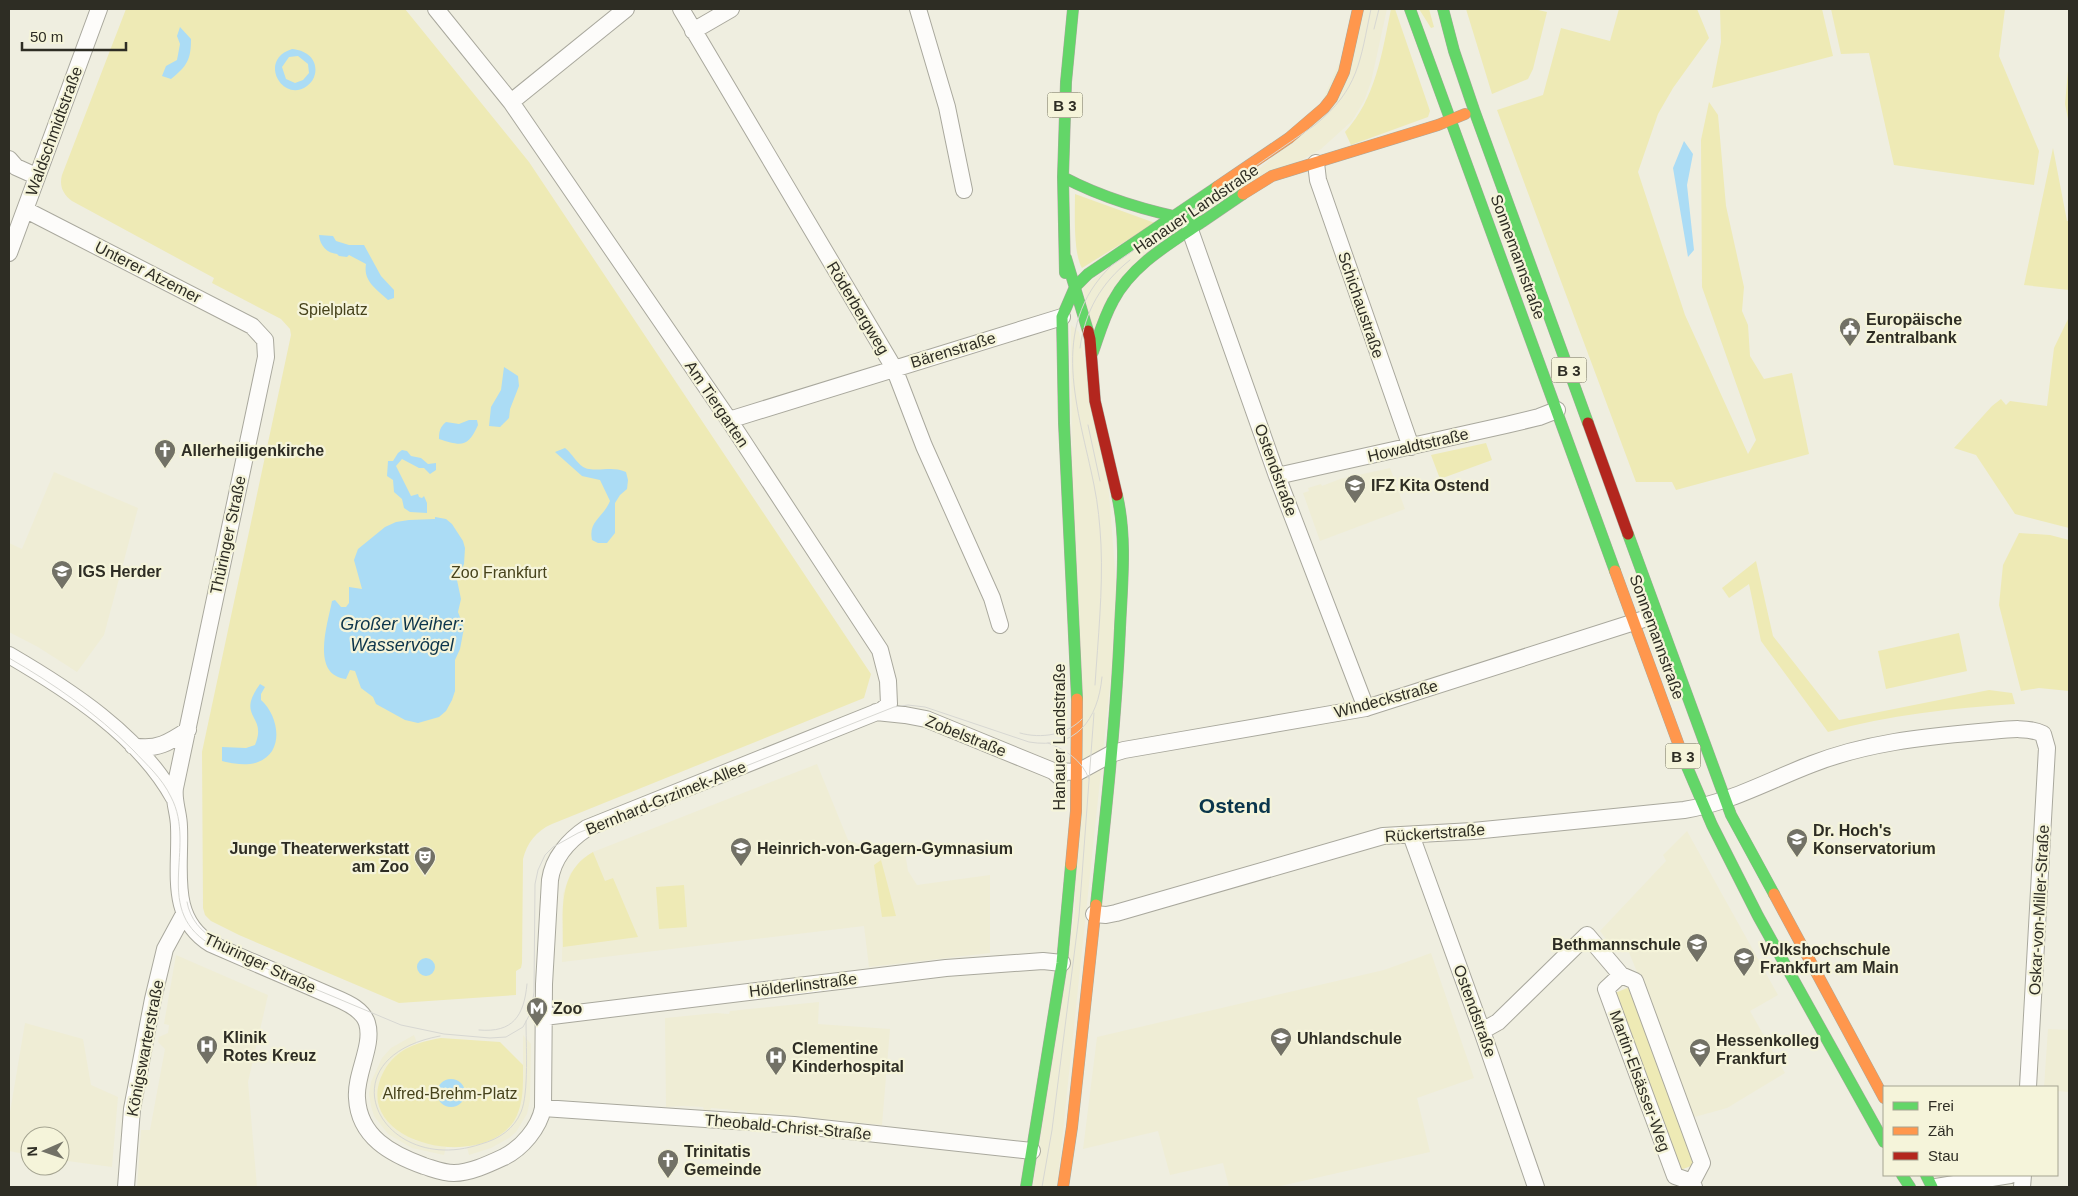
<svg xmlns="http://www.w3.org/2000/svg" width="2078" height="1196" font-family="Helvetica,sans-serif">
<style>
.built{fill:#efedd5}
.green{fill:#eeeab5}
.water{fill:#abdcf5;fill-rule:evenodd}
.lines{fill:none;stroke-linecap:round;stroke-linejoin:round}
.street-casing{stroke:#a9a89d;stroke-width:18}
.fast-casing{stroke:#a9a89d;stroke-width:12}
.slow-casing{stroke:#a9a89d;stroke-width:12}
.jam-casing{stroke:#a9a89d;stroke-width:12}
.street{stroke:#fdfcfa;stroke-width:16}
.fast{stroke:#63d668;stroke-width:11}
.slow{stroke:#ff974d;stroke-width:11}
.jam{stroke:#b3261e;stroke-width:11}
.tram{stroke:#d7d7d2;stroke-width:1}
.labels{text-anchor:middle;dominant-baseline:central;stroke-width:4.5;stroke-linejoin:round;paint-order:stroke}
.shield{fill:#f5f4da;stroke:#6a695b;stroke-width:1}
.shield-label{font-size:15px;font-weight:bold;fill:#2e2d24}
.street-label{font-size:16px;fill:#2e2d24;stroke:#f5f4da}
.park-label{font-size:16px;fill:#46421b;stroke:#f5f4da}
.poi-label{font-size:16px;font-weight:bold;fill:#2e2d24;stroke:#f5f4da;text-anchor:start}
.water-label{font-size:18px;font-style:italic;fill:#0d354b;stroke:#f5f4da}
.district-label{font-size:21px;font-weight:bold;fill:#0b364c;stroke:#f5f4da}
</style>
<rect width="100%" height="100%" fill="#efeee0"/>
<path class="built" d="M1363 9H1387L1371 82 1364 101 1352 121 1321 149 1208 212 1312 124Z
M1168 224 1145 256 1094 345 1083 287Z
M1071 325 1079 332 1108 480 1118 610 1057 1187H1033L1075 911Z
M1390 468 1405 509 1320 541 1303 493 1309 491 1308 488 1321 484 1322 486 1340 479Z
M54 472 138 508 104 635 77 672 38 647 9 632V543L22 549Z
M817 764 848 840 877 852 904 846 908 871 917 885 990 875V953L869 967 864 926 562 962 563 894 570 874 581 860 593 852Z
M1687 831 1778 995 1750 1011 1785 1073 1727 1108 1691 1118 1678 1073 1624 940 1614 950 1600 931 1666 861 1663 855Z
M1431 953 1474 1078 1417 1098 1430 1152 1276 1187H1229L1223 1163 1170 1175 1158 1131 1083 1149 1097 1037 1384 970Z
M176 955 268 995 248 1082 257 1187H137L141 1130H150L165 1049 158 1042 159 1037 168 1033 169 1025 164 1024Z
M819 1002 818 1024 890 1029 882 1125 767 1113 766 1118 747 1117V1111L739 1110 736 1113 733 1110 711 1108 710 1111 704 1110 703 1107 682 1106 666 1107 665 1018 716 1013 729 1014 730 1011Z
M25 1023 83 1039 91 1085 118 1097 112 1167 60 1160V1136H30V1155L9 1151V1118Z
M2048 1029 2069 1030V1092L2057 1091V1087H2044Z
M414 1035 417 1043 408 1047 379 1084 377 1094 379 1104 382 1113 414 1140 446 1147 444 1155 412 1148 388 1134 374 1116 371 1106 369 1094 371 1082 382 1058 391 1048Z
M523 1035 531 1044 530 1100 527 1114 516 1132 509 1138 491 1148 469 1155 467 1147 479 1143 510 1127 519 1111 523 1080Z"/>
<path class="green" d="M126 9H405L529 162 871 674 864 698 552 824C536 831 527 843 523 859L522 963 521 968 516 971V995L399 1003 239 935 211 921 205 915 203 908 202 752 291 335 290 329 281 319 212 283 214 278 72 201C63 194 59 186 62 175Z
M1391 9H1395L1430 111 1428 117 1351 145 1345 132C1376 98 1382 53 1391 9Z
M1419 9H1429L1434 27 1431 28Z
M1466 9H1534L1547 12 1533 69 1528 79 1492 94Z
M1619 9H1697L1709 38 1673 88 1658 114 1638 172 1685 315 1748 454 1756 440 1702 287 1701 140 1709 102 1718 115 1726 206 1744 287 1742 311 1748 325 1750 356 1764 379 1792 373 1809 454 1676 490 1672 482H1636L1497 110 1543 95 1561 28 1610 41Z
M1720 9H1822L1833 56 1712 88 1721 42Z
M1831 9H2005L1999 56 2039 151 2034 185 1894 165 1869 53 1841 54Z
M2069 60V124L2065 104Z
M2053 148 2067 221H2069V290L2024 285Z
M1075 194 1155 223 1082 268C1073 253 1075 212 1075 194Z
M2069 317V528L2015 514 1976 455 1954 448 1992 406 2001 399 2006 405 2010 401 2047 406 2054 348Z
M1486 443 1492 460 1440 479 1431 455Z
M2019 533 2050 535 2069 540V691L2039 688 2021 691 1999 605 2003 565Z
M1756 561 1773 636 1839 720 1989 690 2012 693 2015 704C1951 708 1889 715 1828 732L1761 641 1749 584 1729 598 1722 588Z
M1959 633 1967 671 1886 689 1878 651Z
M593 852 605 881 613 878 638 937 563 947C563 912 557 872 593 852Z
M881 860 896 916 882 917 874 865Z
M684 885 687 927 659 929 656 887Z
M1632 986 1697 1164 1680 1170 1615 993Z
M441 1038 500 1042 523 1065C523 1085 524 1104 514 1121 480 1174 346 1141 384 1071 396 1049 417 1042 441 1038Z"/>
<path class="water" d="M180 27 191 39C191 60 187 66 171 79L162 76 166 66 177 60 180 44 177 36Z
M292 49C306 50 318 59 315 74 314 79 311 83 307 86 283 104 257 60 292 49ZM298 56 308 64 309 73 303 80 295 83 286 79 282 67 289 57Z
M1684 141 1693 154 1687 185 1694 250 1688 257 1673 168Z
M319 235 333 236 336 241 349 245H364L381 276 394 290V298L388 300C376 289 363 281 366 264L349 255 347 257 339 256 337 254C327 253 320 246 319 235Z
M504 367 518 376 519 386 510 409 509 418 500 427 489 426 491 407 501 390Z
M469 420H477L478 425C468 448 461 446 439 439 439 431 440 427 446 422L459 424Z
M565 448C573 454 579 468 589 469 603 471 612 466 626 472L628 480 627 489 620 495 615 503V533L607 543H598L592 540C588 521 603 518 610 501L600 480 582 476 555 452Z
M402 450 407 451 411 456 421 458 428 464 436 463V470L430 474 424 468H419L402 459 396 466 411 496 418 494 419 497 422 498 424 496 427 503V513L410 512 404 508 402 499 394 492 393 480 387 476 388 461H393L398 453Z
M435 517 446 519 452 524 463 541 465 548 464 564 457 580 461 599 458 612 464 628 460 649 455 660V691L452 700 446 711 439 717 418 723 405 720 376 704 373 697 361 688 355 671 350 670 346 679C310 675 328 623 332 601L335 600 341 607H346L349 603V587L362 589 354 560 358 549 385 527 396 522 409 520 435 519Z
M260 684 265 687 261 694V700C279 716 285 752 258 762 247 766 233 764 222 761V747L246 748 255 745C268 714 235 719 260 684Z
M417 967a9 9 0 1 1 18 0a9 9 0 1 1-18 0Z
M437 1093a14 14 0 1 1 28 0a14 14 0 1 1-28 0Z"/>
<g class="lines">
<g class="street-casing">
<path id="street" d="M681 9 894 368 924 446 992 598 1000 625
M918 9 947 107 964 190
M693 31 731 9
M511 102 626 9
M9 159 16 167 36 176
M1316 163 1318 180 1411 447
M26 210 252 326 265 340 266 357 175 788C173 801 179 813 179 827 181 869 168 918 211 944L336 998C348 1003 363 1010 367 1023 374 1045 355 1074 357 1098 359 1137 391 1154 424 1166 434 1169 443 1173 454 1173 470 1173 489 1164 504 1157 522 1148 539 1128 543 1108L544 984 550 880C553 858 569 840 587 828L882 710 889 704 888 681 880 650 729 420 511 102 436 9
M1190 230 1277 476 1366 708
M9 253 99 9
M729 420 1062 317
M1277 476 1506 425 1539 417 1557 410
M9 655C69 690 139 735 174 798
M876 712 905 715 926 719 1053 771 1060 777
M133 746C156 751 170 742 188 730
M1053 771 1078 772 1111 754 1124 750 1366 708 1644 619
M1411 835 1482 1031 1536 1187
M1094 914 1106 915 1116 913 1383 836 1473 831 1684 810C1729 803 1770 780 1812 764 1866 743 1922 737 1979 732 1998 731 2025 725 2043 734L2047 748 2028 1087
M1621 975 1606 989 1675 1176 1692 1182
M544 1017 946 968 1043 961 1062 963
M1482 1031 1498 1022 1587 935 1621 975 1635 981 1702 1163 1692 1182 1694 1187
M543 1108 794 1125 1032 1151
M126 1187 132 1109 153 999 165 949 184 914
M1936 1187 2010 1175
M2022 1187 2023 1175"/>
</g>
<g class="fast-casing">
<path id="fast" d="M1073 9 1066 82 1063 177C1106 200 1154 213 1202 222L1243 194
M1410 9 1615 571
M1443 9 1454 51 1474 110 1588 423
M1063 177 1065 273
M1066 258 1088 331
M1093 352C1099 335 1104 317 1113 301 1132 265 1169 244 1202 222
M1628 534 1731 815 1774 894
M1077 699 1064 423 1062 317 1075 287 1088 274 1217 187
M1685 762 1712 825 1758 916 1884 1142
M1096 905C1106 813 1116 720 1120 628 1122 584 1127 538 1117 495
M1902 1175 1910 1187
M1926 1175 1932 1187
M1026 1187 1062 963 1071 865"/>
</g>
<g class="slow-casing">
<path id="slow" d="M1217 187 1289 138 1324 108 1332 98 1344 72 1358 9
M1243 194 1272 176 1438 125 1465 114
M1615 571 1685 762
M1071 865 1076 811 1077 699
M1774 894 1884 1098
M1063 1187 1072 1127 1096 905"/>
</g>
<g class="jam-casing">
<path id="jam" d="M1088 331 1090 339 1095 401 1117 495
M1588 423 1628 534"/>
</g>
<use href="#street" class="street"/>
<use href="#fast" class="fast"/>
<use href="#slow" class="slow"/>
<use href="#jam" class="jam"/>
<path class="tram" d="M1374 29 1379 9
M1080 348C1085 311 1101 283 1130 260
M1088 425 1100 481
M9 658C54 684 96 713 133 750 147 765 162 778 171 797 198 848 149 912 215 947L401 1025 444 1034 490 1038 506 1037 523 1027 531 1012 534 992 535 884 538 870 545 855 553 847 578 833 894 707 908 705 925 707 1029 742C1076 750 1098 720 1102 677
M1095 685C1098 639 1103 591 1101 545 1100 525 1098 504 1094 485 1079 410 1047 328 1111 266L1315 125C1359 89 1360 61 1371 9
M1020 733C1041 739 1067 735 1082 719
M1048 743C1066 750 1082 760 1089 779
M187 902C190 919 201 932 216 940
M479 1030C513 1033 524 1016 527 984
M440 1036C321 1058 381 1178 481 1144 499 1139 514 1129 521 1112 529 1094 526 1042 526 1021
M1042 1187 1052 1130 1079 916 1094 713"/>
</g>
<defs>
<g id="civic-pin" transform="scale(1.125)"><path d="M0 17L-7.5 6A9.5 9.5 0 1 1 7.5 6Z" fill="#727166" stroke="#f5f4da"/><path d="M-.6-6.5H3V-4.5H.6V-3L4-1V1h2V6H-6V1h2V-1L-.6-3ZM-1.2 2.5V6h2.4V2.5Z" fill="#fff"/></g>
<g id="church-pin" transform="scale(1.125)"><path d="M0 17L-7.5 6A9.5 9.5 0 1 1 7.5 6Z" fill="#727166" stroke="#f5f4da"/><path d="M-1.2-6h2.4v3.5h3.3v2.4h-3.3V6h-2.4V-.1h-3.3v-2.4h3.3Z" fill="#fff"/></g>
<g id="school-pin" transform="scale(1.125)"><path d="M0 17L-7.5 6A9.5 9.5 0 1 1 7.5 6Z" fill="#727166" stroke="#f5f4da"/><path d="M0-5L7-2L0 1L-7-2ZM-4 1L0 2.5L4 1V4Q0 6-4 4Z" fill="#fff"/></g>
<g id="theatre-pin" transform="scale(1.125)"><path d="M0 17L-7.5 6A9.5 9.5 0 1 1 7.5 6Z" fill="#727166" stroke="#f5f4da"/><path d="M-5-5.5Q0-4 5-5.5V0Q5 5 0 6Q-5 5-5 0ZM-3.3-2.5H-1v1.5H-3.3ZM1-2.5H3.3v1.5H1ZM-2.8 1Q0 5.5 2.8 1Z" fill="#fff"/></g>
<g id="university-pin" transform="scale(1.125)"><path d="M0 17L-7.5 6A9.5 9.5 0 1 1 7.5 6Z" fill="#727166" stroke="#f5f4da"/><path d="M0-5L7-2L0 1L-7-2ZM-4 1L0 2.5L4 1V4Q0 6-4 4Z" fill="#fff"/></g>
<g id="metro-pin" transform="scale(1.125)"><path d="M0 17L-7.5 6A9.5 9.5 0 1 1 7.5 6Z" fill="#727166" stroke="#f5f4da"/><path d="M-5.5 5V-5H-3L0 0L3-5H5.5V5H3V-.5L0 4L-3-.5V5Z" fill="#fff"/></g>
<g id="hospital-pin" transform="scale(1.125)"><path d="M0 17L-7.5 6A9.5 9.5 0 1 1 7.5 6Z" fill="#727166" stroke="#f5f4da"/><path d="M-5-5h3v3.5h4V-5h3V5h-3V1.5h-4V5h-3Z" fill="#fff"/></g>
</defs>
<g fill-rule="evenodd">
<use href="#civic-pin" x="1850" y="328"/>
<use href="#church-pin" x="165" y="450"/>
<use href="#school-pin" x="1355" y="485"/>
<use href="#school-pin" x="62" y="571"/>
<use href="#school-pin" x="1797" y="839"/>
<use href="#school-pin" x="741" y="848"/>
<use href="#theatre-pin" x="425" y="857"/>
<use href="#school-pin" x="1697" y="944"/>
<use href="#university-pin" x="1744" y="958"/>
<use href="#metro-pin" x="537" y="1008"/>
<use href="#school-pin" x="1281" y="1038"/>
<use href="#hospital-pin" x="207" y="1046"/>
<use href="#school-pin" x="1700" y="1049"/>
<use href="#hospital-pin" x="776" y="1057"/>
<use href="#church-pin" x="668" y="1160"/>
</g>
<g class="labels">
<g class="shield">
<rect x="1047.5" y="92.5" width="35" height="25" rx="4"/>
<rect x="1551.5" y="357.5" width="35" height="25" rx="4"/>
<rect x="1665.5" y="743.5" width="35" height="25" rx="4"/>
</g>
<g class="shield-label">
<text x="1065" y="105">B 3</text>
<text x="1569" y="370">B 3</text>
<text x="1683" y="756">B 3</text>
</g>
<g class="street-label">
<text transform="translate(54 131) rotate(-70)">Waldschmidtstraße</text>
<text transform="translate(1196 209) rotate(-34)">Hanauer Landstraße</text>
<text transform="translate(1518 257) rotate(70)">Sonnemannstraße</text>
<text transform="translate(148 272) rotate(27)">Unterer Atzemer</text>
<text transform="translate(1361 305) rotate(71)">Schichaustraße</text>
<text transform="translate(858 308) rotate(59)">Röderbergweg</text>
<text transform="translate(953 350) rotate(-17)">Bärenstraße</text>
<text transform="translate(717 404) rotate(56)">Am Tiergarten</text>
<text transform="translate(1418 445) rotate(-13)">Howaldtstraße</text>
<text transform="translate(1276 470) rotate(70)">Ostendstraße</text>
<text transform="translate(228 535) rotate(-78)">Thüringer Straße</text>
<text transform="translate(1657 637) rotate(70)">Sonnemannstraße</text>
<text transform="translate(1386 699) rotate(-15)">Windeckstraße</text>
<text transform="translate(966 736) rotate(22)">Zobelstraße</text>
<text transform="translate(1059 737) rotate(-90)">Hanauer Landstraße</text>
<text transform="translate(666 798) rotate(-22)">Bernhard-Grzimek-Allee</text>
<text transform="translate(1435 833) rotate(-4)">Rückertstraße</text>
<text transform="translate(2039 910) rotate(-87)">Oskar-von-Miller-Straße</text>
<text transform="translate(260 963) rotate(25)">Thüringer Straße</text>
<text transform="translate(803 985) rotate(-7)">Hölderlinstraße</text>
<text transform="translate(1475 1011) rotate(70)">Ostendstraße</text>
<text transform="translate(145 1048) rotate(-79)">Königswarterstraße</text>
<text transform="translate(1640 1081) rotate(70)">Martin-Elsässer-Weg</text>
<text transform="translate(788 1127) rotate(5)">Theobald-Christ-Straße</text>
</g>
<g class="park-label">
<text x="333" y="309">Spielplatz</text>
<text x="499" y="572">Zoo Frankfurt</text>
<text x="450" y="1093">Alfred-Brehm-Platz</text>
</g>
<g class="poi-label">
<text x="1866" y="319">Europäische<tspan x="1866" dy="18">Zentralbank</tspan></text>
<text x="181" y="450">Allerheiligenkirche</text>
<text x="1371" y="485">IFZ Kita Ostend</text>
<text x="78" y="571">IGS Herder</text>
<text x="1813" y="830">Dr. Hoch's<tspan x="1813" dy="18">Konservatorium</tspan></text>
<text x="409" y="848" text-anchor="end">Junge Theaterwerkstatt<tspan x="409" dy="18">am Zoo</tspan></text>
<text x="757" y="848">Heinrich-von-Gagern-Gymnasium</text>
<text x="1681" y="944" text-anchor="end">Bethmannschule</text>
<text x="1760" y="949">Volkshochschule<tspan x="1760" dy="18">Frankfurt am Main</tspan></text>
<text x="553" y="1008">Zoo</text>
<text x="223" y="1037">Klinik<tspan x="223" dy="18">Rotes Kreuz</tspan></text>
<text x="1297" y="1038">Uhlandschule</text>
<text x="1716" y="1040">Hessenkolleg<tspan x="1716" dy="18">Frankfurt</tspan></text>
<text x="792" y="1048">Clementine<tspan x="792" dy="18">Kinderhospital</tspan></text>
<text x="684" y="1151">Trinitatis<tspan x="684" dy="18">Gemeinde</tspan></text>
</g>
<g class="water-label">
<text x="402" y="624">Großer Weiher:<tspan x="402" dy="21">Wasservögel</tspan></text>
</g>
<g class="district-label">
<text x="1235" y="805">Ostend</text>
</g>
</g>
<rect width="2078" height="1196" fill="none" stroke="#2e2d24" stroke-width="20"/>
<rect x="1883" y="1086" width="175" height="90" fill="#f5f4da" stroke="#a5a491"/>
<rect x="1893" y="1102" width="25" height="8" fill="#63d668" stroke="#a5a491"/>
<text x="1928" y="1111" font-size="15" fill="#2e2d24">Frei</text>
<rect x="1893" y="1127" width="25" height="8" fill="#ff974d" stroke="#a5a491"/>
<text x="1928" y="1136" font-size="15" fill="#2e2d24">Zäh</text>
<rect x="1893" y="1152" width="25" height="8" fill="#b3261e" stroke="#a5a491"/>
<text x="1928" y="1161" font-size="15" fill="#2e2d24">Stau</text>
<g transform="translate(45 1151) rotate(268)"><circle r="24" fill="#f5f4da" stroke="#a5a491"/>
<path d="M0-4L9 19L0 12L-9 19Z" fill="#727166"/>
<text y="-8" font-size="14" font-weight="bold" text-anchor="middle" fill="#2e2d24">N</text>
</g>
<path d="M22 42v8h104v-8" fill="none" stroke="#2e2d24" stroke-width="2.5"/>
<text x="30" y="42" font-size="15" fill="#2e2d24" stroke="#f5f4da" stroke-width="4" paint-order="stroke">50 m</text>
</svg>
